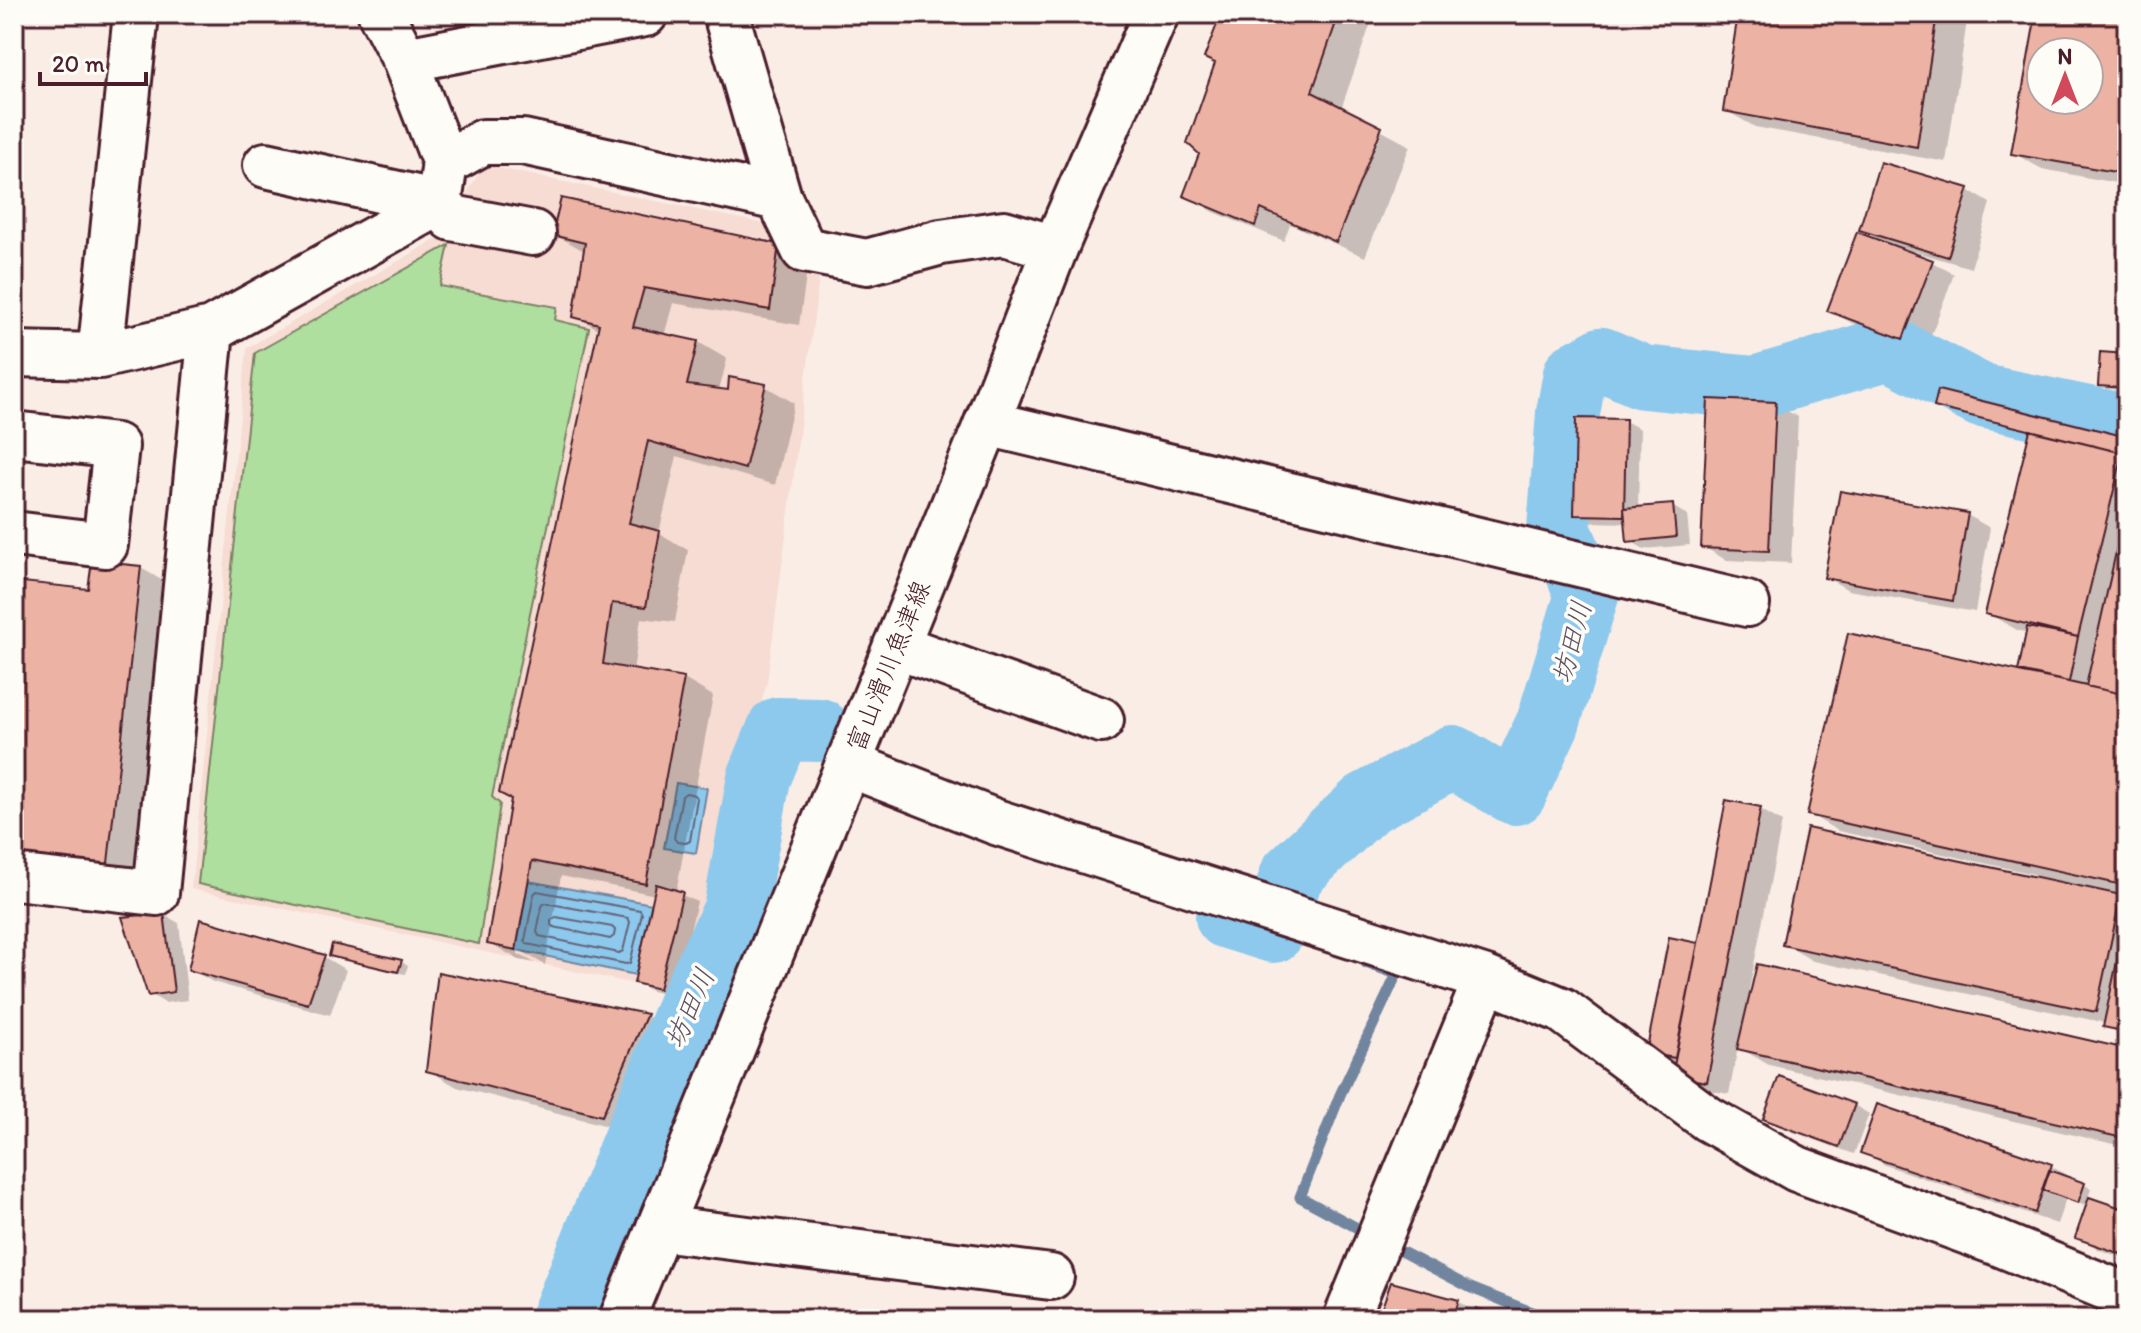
<svg xmlns="http://www.w3.org/2000/svg" width="2141" height="1333" font-family="Itim,'Klee One',sans-serif">
<style>
.built{fill:#f6dcd2}
.green{fill:#aedf9f;stroke:#7c7f65;stroke-width:2}
.water{fill:#8dc9ed;stroke:#72859f;stroke-width:2}
.shadow{fill:#0003;fill-rule:evenodd}
.lines{fill:none;stroke-linecap:round;stroke-linejoin:round}
.shore{stroke:#656379;stroke-width:2}
.stream{stroke:#72859f;stroke-width:11}
.river{stroke:#8dc9ed;stroke-width:64}
.building{fill:#ecb3a4;stroke:#4a1f2b;stroke-width:2;fill-rule:evenodd}
.minor-casing{stroke:#4a1f2b;stroke-width:50}
.major-casing{stroke:#4a1f2b;stroke-width:50}
.minor{stroke:#fdfcf7;stroke-width:44}
.major{stroke:#fdfcf7;stroke-width:44}
.labels{text-anchor:middle;dominant-baseline:central;stroke-width:7;stroke-linejoin:round;paint-order:stroke}
.street-label{font-size:26px;fill:#4a1f2b;stroke:#fdfcf7}
.water-label{font-size:28px;font-style:italic;fill:#5e5265;stroke:#fdfcf7}
</style>
<rect width="100%" height="100%" fill="#faede6"/>
<filter id="ink" filterUnits="userSpaceOnUse"><feTurbulence type="fractalNoise" baseFrequency=".0125" numOctaves="2"/><feDisplacementMap in="SourceGraphic" scale="16" xChannelSelector="R" yChannelSelector="G"/><feConvolveMatrix kernelMatrix="1 2 1 2 8 2 1 2 1" color-interpolation-filters="sRGB"/></filter>
<g filter="url(#ink)">
<path class="built" d="M484 165 780 227 788 257 819 278 767 682 681 994 191 889 247 348 440 237Z"/>
<path class="green" d="M449 245 440 286 557 307 555 320 589 328 492 797 500 804 479 944 198 884 255 353Z"/>
<path class="water" d="M676 783 707 788 696 853 664 848Z
M528 881 652 904 636 975 516 950Z"/>
<path class="shadow" d="M1223 14H1374L1341 109 1410 146 1365 257 1290 224 1284 241 1214 212 1185 195 1201 154 1217 63Z
M1741 14H1968L1946 162 1755 127 1725 110Z
M2038 14H2127V185L2042 169 2013 153ZM2041 52H2089V100H2041Z
M1968 190 1990 203 1971 268 1913 251 1912 254 1932 262 1954 274 1925 351 1852 323 1829 310 1877 239 1861 229Z
M554 234 779 246 808 263 799 325 673 303 664 336 698 342 727 359 719 391 765 386 794 403 775 485 677 456 659 533 688 550 675 622 641 618 633 671 684 679 713 696 676 892 697 902 674 996 651 991 637 982 656 895 561 876 545 965 518 949V954L535 963 519 960 490 943 600 330 575 316 586 252Z
M2127 356V390L2107 389 2100 385Z
M1939 393 2127 439V895L2114 893 2127 901V1038L2106 1026V1023L1813 961 1784 944 2033 878 2034 874 1838 831 1809 814 2020 673 2028 633 2017 630 1987 613 2031 434 1951 414 1936 406Z
M1775 404 1798 417 1791 563 1726 560 1704 547Z
M1625 421 1640 429 1638 509 1672 506 1687 515 1690 545 1644 549 1629 540 1627 523 1591 522 1576 513Z
M1967 515 1990 528 1975 612 1848 590 1826 577Z
M93 563 141 568 170 585 136 888 14 874V583L90 591Z
M1760 809 1782 822 1749 990 2127 1051V1147L1769 1065 1738 1047 1729 1094 1696 1088 1676 1063 1663 1061 1649 1052 1697 945 1699 946Z
M164 915 179 923 188 1000 165 1003 150 994Z
M333 946 402 962 408 966 405 974 338 959 332 955Z
M324 957 346 970 330 1015 213 982 190 969Z
M440 975 646 1016 675 1033 631 1132 457 1087 428 1070Z
M1854 1105 1869 1114 1854 1154 1780 1127 1766 1118Z
M1863 1152 2051 1166 2073 1179 2072 1180 2091 1188 2088 1199 2127 1212V1259L2100 1250 2078 1237 2088 1206 2066 1198 2057 1224 1885 1165Z
M1392 1284 1459 1302 1476 1312 1502 1319H1380Z"/>
<g class="lines">
<path class="shore" d="M686 793 695 795 697 798 690 841 686 843 677 842 674 838 682 796Z
M537 891 640 910 642 914 630 963 626 964 527 944 525 940 534 894Z
M545 903 628 918 630 922 623 951 619 953 539 936 537 932 542 906Z
M556 917 612 927 615 930 614 936 610 939 554 927 551 925V920Z"/>
<path class="stream" d="M1366 963 1397 974 1340 1095 1300 1197 1372 1236
M1387 1244 1471 1288 1549 1319"/>
<path class="river" d="M1227 917 1273 931 1292 874 1366 804 1453 757 1515 793 1548 723 1587 595 1559 529 1568 413 1575 374 1602 359 1643 377 1755 388 1889 348 1982 396 2127 426
M562 1319 689 1005 735 910 759 778 779 729 819 730"/>
</g>
<path class="building" d="M1221 14H1339L1312 92 1382 127 1336 242 1261 209 1255 226 1183 196 1199 154 1187 143 1215 63 1204 58Z
M1738 14H1937L1917 147 1723 111Z
M2036 14H2127V174L2011 154ZM2041 52H2089V100H2041Z
M1880 162 1969 188 1948 257 1859 230Z
M561 198 779 244 770 310 644 288 633 327 698 341 687 385 728 390 729 377 766 384 745 469 648 441 629 523 660 531 646 607 612 603 603 664 684 678 646 884 532 861 516 950 487 944 511 799 499 793 599 324 573 317 585 243 552 235Z
M1857 232 1933 260 1903 339 1827 311Z
M2100 352 2127 354V388L2098 386Z
M1938 390 2127 437 2123 453 1934 407Z
M1708 399 1776 402 1769 551 1701 548Z
M1576 418 1626 419 1624 516 1574 515Z
M2030 430 2123 453 2078 637 1985 614Z
M1840 491 1968 513 1953 601 1824 578Z
M2127 503V695L2086 686Z
M1673 504 1676 537 1627 542 1624 508Z
M92 561 141 566 107 872 14 862V581L88 589Z
M2027 627 2078 637 2069 682 2018 672Z
M1848 633 2127 695V886L1807 815Z
M1726 800 1761 807 1707 1082 1672 1076Z
M1807 828 2121 895 2096 1012 1782 945Z
M656 884 683 892 659 989 634 983Z
M164 913 174 992 148 996 122 917Z
M2127 915V1032L2103 1027Z
M200 919 325 955 308 1004 188 970Z
M1669 937 1698 943 1675 1058 1646 1053Z
M332 944 402 960 398 972 329 956Z
M1757 964 2127 1049V1139L1737 1049Z
M438 972 647 1014 602 1116 426 1071Z
M1779 1076 1855 1104 1839 1147 1763 1119Z
M1877 1104 2052 1164 2035 1213 1860 1153Z
M2049 1170 2085 1183 2078 1203 2042 1190Z
M2089 1197 2127 1210V1256L2075 1238Z
M1391 1282 1459 1300 1453 1319H1378Z
M1476 1308 1508 1319H1472Z"/>
<g class="lines">
<g class="minor-casing">
<path id="minor" d="M726 14 779 198 804 250 867 262 941 242 1004 233 1055 248
M405 60 645 14
M445 163 483 142H523L779 198
M266 165 439 203 452 218 533 233
M14 354 100 356 211 330 439 203 445 163 405 60 381 14
M100 356 136 14
M987 423 1747 604
M14 434 116 446 105 545 14 534
M896 646 1101 720
M848 764 996 822 1486 979 1562 1010 1708 1119 1797 1169 1998 1243 2127 1296
M14 877 156 893 211 330
M659 1228 1051 1277
M1346 1319 1486 979"/>
</g>
<g class="major-casing">
<path id="major" d="M622 1319 987 423 1055 248 1156 14"/>
</g>
<use href="#minor" class="minor"/>
<use href="#major" class="major"/>
</g>
</g>
<g class="labels">
<g class="street-label">
<text transform="translate(888 666) rotate(-68)">富山滑川魚津線</text>
</g>
<g class="water-label">
<text transform="translate(1571 642) rotate(-75)">坊田川</text>
<text transform="translate(689 1008) rotate(-66)">坊田川</text>
</g>
</g>
<rect width="2141" height="1333" fill="none" stroke="#fdfcf7" stroke-width="48"/>
<rect x="24" y="24" width="2093" height="1285" fill="none" stroke="#4a1f2b" stroke-width="3" filter="url(#ink)"/>
<g transform="translate(2065 76)"><circle r="38" fill="#fdfcf7" stroke="#b5a4a5" stroke-width="2"/>
<path d="M0-6L14 30L0 20L-14 30Z" fill="#d1495b"/>
<text y="-12" font-size="22" font-weight="bold" text-anchor="middle" fill="#4a1f2b">N</text>
</g>
<path d="M40 72v12h106v-12" fill="none" stroke="#4a1f2b" stroke-width="4"/>
<text x="52" y="72" font-size="24" fill="#4a1f2b" stroke="#fdfcf7" stroke-width="6" paint-order="stroke">20 m</text>
</svg>
